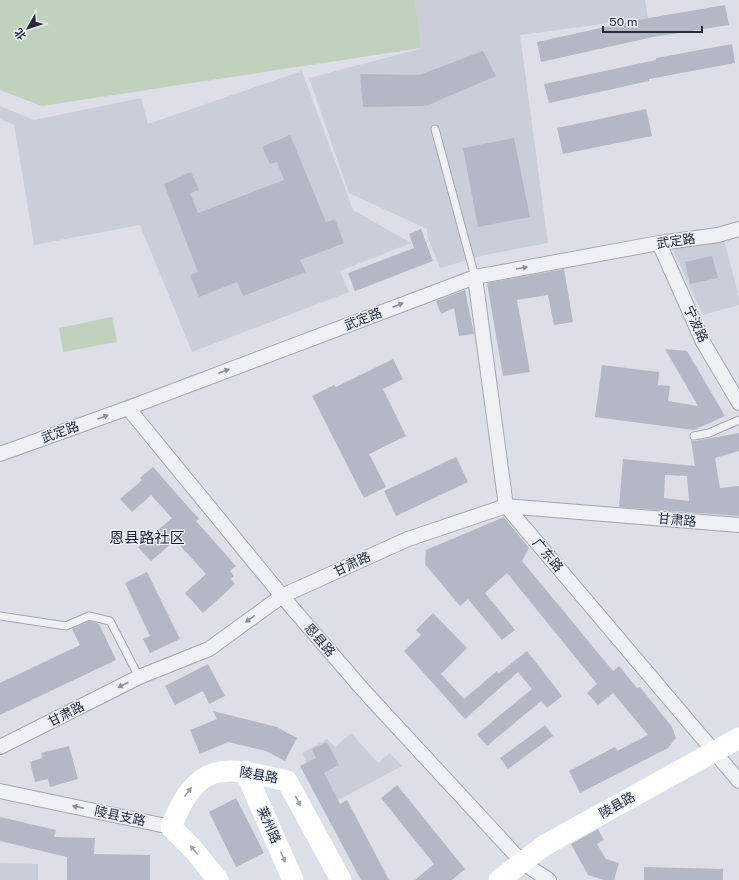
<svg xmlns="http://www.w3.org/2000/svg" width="739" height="880" font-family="'Public Sans','Noto Sans SC',sans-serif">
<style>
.built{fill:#caced9}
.green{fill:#c0d2bc}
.building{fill:#b3b8c4;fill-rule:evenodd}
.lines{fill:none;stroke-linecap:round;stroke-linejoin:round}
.lane-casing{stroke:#a1a6b1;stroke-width:9}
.street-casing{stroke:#a1a6b1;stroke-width:16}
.lane{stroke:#eff0f5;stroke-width:7}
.street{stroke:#eff0f5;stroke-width:14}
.secondary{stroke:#fff;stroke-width:21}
.oneway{fill:#8a8e9a}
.oneway2{fill:#9da0a8}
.labels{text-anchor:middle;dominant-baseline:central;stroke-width:3;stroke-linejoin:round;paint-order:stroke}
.street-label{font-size:13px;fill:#252c3e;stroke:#ebeef5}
.quarter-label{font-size:15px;fill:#171d2f;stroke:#ebeef5}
</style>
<rect width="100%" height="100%" fill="#dcdfe7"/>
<path class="built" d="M415 0H645L648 18 520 35 548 243 485 255 440 268 427 235V229L349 193 309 78 420 49Z
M302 71 353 210 411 243 340 271 349 292 192 352 140 225 34 245 14 125 0 119V106L34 120 141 98 148 124Z
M724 240 739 297V305L703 315 672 248Z
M351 733 378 763 390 753 402 766 327 806 302 753 327 739 335 747Z
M0 863 38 864V880H0Z"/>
<path class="green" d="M0 0H415L421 48 42 106 0 90Z
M112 317 117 342 63 352 59 328Z"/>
<path class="building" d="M725 5 729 25 653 37 541 62 537 42 637 20Z
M732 44 735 63 649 79V81L549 103 544 84 656 60V58Z
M483 51 496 76 426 106 363 107 360 74 419 75Z
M646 109 652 136 563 154 557 128Z
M290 135 326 222 335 219 344 243 300 260 306 272 243 296 237 282 199 297 190 275 198 272 164 184 191 172 199 190 190 193 198 213 284 180 277 162 270 164 262 147Z
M514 138 530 217 478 227 463 148Z
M421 229 433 261 355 291 348 273 414 248 409 234Z
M712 256 718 278 690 284 685 262Z
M564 269 573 322 554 325 548 295 517 300 530 372 503 376 487 283Z
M465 290 474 334 459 336 454 308 441 314 436 301Z
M665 349 687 351 725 416 694 430 595 417 602 365 659 372 658 385 670 386 668 401 698 406Z
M393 359 403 379 383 389 406 436 369 454 386 487 364 498 312 396 334 385 336 387Z
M739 433V451L715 458 720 488 739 486V516L619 507 623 459 695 466 691 440 695 441ZM665 475 687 476 689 501 664 498Z
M456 457 468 482 396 516 384 491Z
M153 467 199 519 196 521 236 566 230 571 234 576 231 579 235 584 203 613 185 593 206 574 175 540 151 561 138 547 172 518 151 495 132 512 120 499 142 480 140 478Z
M504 517 529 548 522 561 613 671 619 666 637 688 640 687 672 727 676 738 668 748 580 793 569 771 615 747 617 751 648 735 613 693 598 705 587 693 597 684 507 573 485 593 515 630 502 640 468 599 460 606 425 564 426 550Z
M147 572 180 639 150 653 143 639 150 636 125 583Z
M433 613 467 648 441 674 464 699 497 671 499 673 527 651 562 696 547 708 541 701 487 746 477 734 532 689 518 672 465 719 404 651 421 635 416 630Z
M89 621 99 624 116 660 0 715V683L80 645 72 629Z
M208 664 225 696 209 704 203 691 175 705 165 686Z
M213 711 277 727 297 738 285 761 266 751 228 742 200 754 190 730 217 719Z
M545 725 553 736 508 769 500 758Z
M327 742 339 765 324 773 340 804 347 800 389 880H361L300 766 316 758 312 749Z
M69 746 78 779 50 787 48 779 35 782 30 762 42 758 41 753Z
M397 785 465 869 452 880H415L434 864 381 798Z
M236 798 264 853 236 867 209 812Z
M0 817 56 830 54 837 95 838 94 854 150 855V880H67V857L0 841Z
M598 829 604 840 597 844 606 859 619 863 614 880H604L588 875 571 844Z
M644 867 723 869V880H644Z"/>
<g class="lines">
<g class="lane-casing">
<path id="lane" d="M435 129 475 277
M694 436 709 433 739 420
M0 616 66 626 89 616 110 621 139 677"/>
</g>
<g class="street-casing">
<path id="street" d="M659 243 703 342 739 403
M475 277 506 506 739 781
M128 408 282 596 364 691 523 863 549 880
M0 454 128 408 475 277 659 243 718 235 739 229
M0 747 139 677 209 649 282 596 408 539 506 506 739 525
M0 791 171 827"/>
</g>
<use href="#lane" class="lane"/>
<use href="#street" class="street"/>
<path class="secondary" d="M245 771 293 880
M218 880 193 849 171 827C198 759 224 766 287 781L341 880
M499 880 545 845 739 738"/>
</g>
<defs><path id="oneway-solid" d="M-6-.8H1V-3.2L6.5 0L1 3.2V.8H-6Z"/></defs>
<g class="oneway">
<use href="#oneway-solid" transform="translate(522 268) rotate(-10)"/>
<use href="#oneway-solid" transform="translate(398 305) rotate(-21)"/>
<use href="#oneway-solid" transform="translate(224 371) rotate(-21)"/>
<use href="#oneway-solid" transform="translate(103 417) rotate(-20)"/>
<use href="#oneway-solid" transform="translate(250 619) rotate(144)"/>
<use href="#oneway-solid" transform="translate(123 685) rotate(153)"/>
<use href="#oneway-solid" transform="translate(78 807) rotate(-168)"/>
</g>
<g class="oneway2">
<use href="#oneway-solid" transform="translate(188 792) rotate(-53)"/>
<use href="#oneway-solid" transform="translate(298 801) rotate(61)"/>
<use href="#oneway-solid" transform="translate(194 850) rotate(-131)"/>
<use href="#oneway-solid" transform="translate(283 857) rotate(66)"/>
</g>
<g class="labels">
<g class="street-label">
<text transform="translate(676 241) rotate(-8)">武定路</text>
<text transform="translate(363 319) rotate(-21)">武定路</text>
<text transform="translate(696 324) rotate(65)">宁波路</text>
<text transform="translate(60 432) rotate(-20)">武定路</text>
<text transform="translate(677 520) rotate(5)">甘肃路</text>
<text transform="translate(548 555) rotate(50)">广东路</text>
<text transform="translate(352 564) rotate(-25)">甘肃路</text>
<text transform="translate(320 640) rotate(49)">恩县路</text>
<text transform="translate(66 714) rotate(-27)">甘肃路</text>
<text transform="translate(259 775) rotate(10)">陵县路</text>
<text transform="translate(617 805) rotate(-29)">陵县路</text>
<text transform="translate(120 816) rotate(12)">陵县支路</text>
<text transform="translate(269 825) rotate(66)">莱州路</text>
</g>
<g class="quarter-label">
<text x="147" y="537">恩县路社区</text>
</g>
</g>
<g transform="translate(28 28) rotate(231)" stroke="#ebeef5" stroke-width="3" paint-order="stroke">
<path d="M0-3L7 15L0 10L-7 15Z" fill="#252c3e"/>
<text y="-6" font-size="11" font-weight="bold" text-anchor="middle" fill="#252c3e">北</text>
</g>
<path d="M603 26v6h99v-6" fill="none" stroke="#252c3e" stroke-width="2"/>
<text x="609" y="26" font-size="12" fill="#252c3e" stroke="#ebeef5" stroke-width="3" paint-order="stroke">50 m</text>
</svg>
